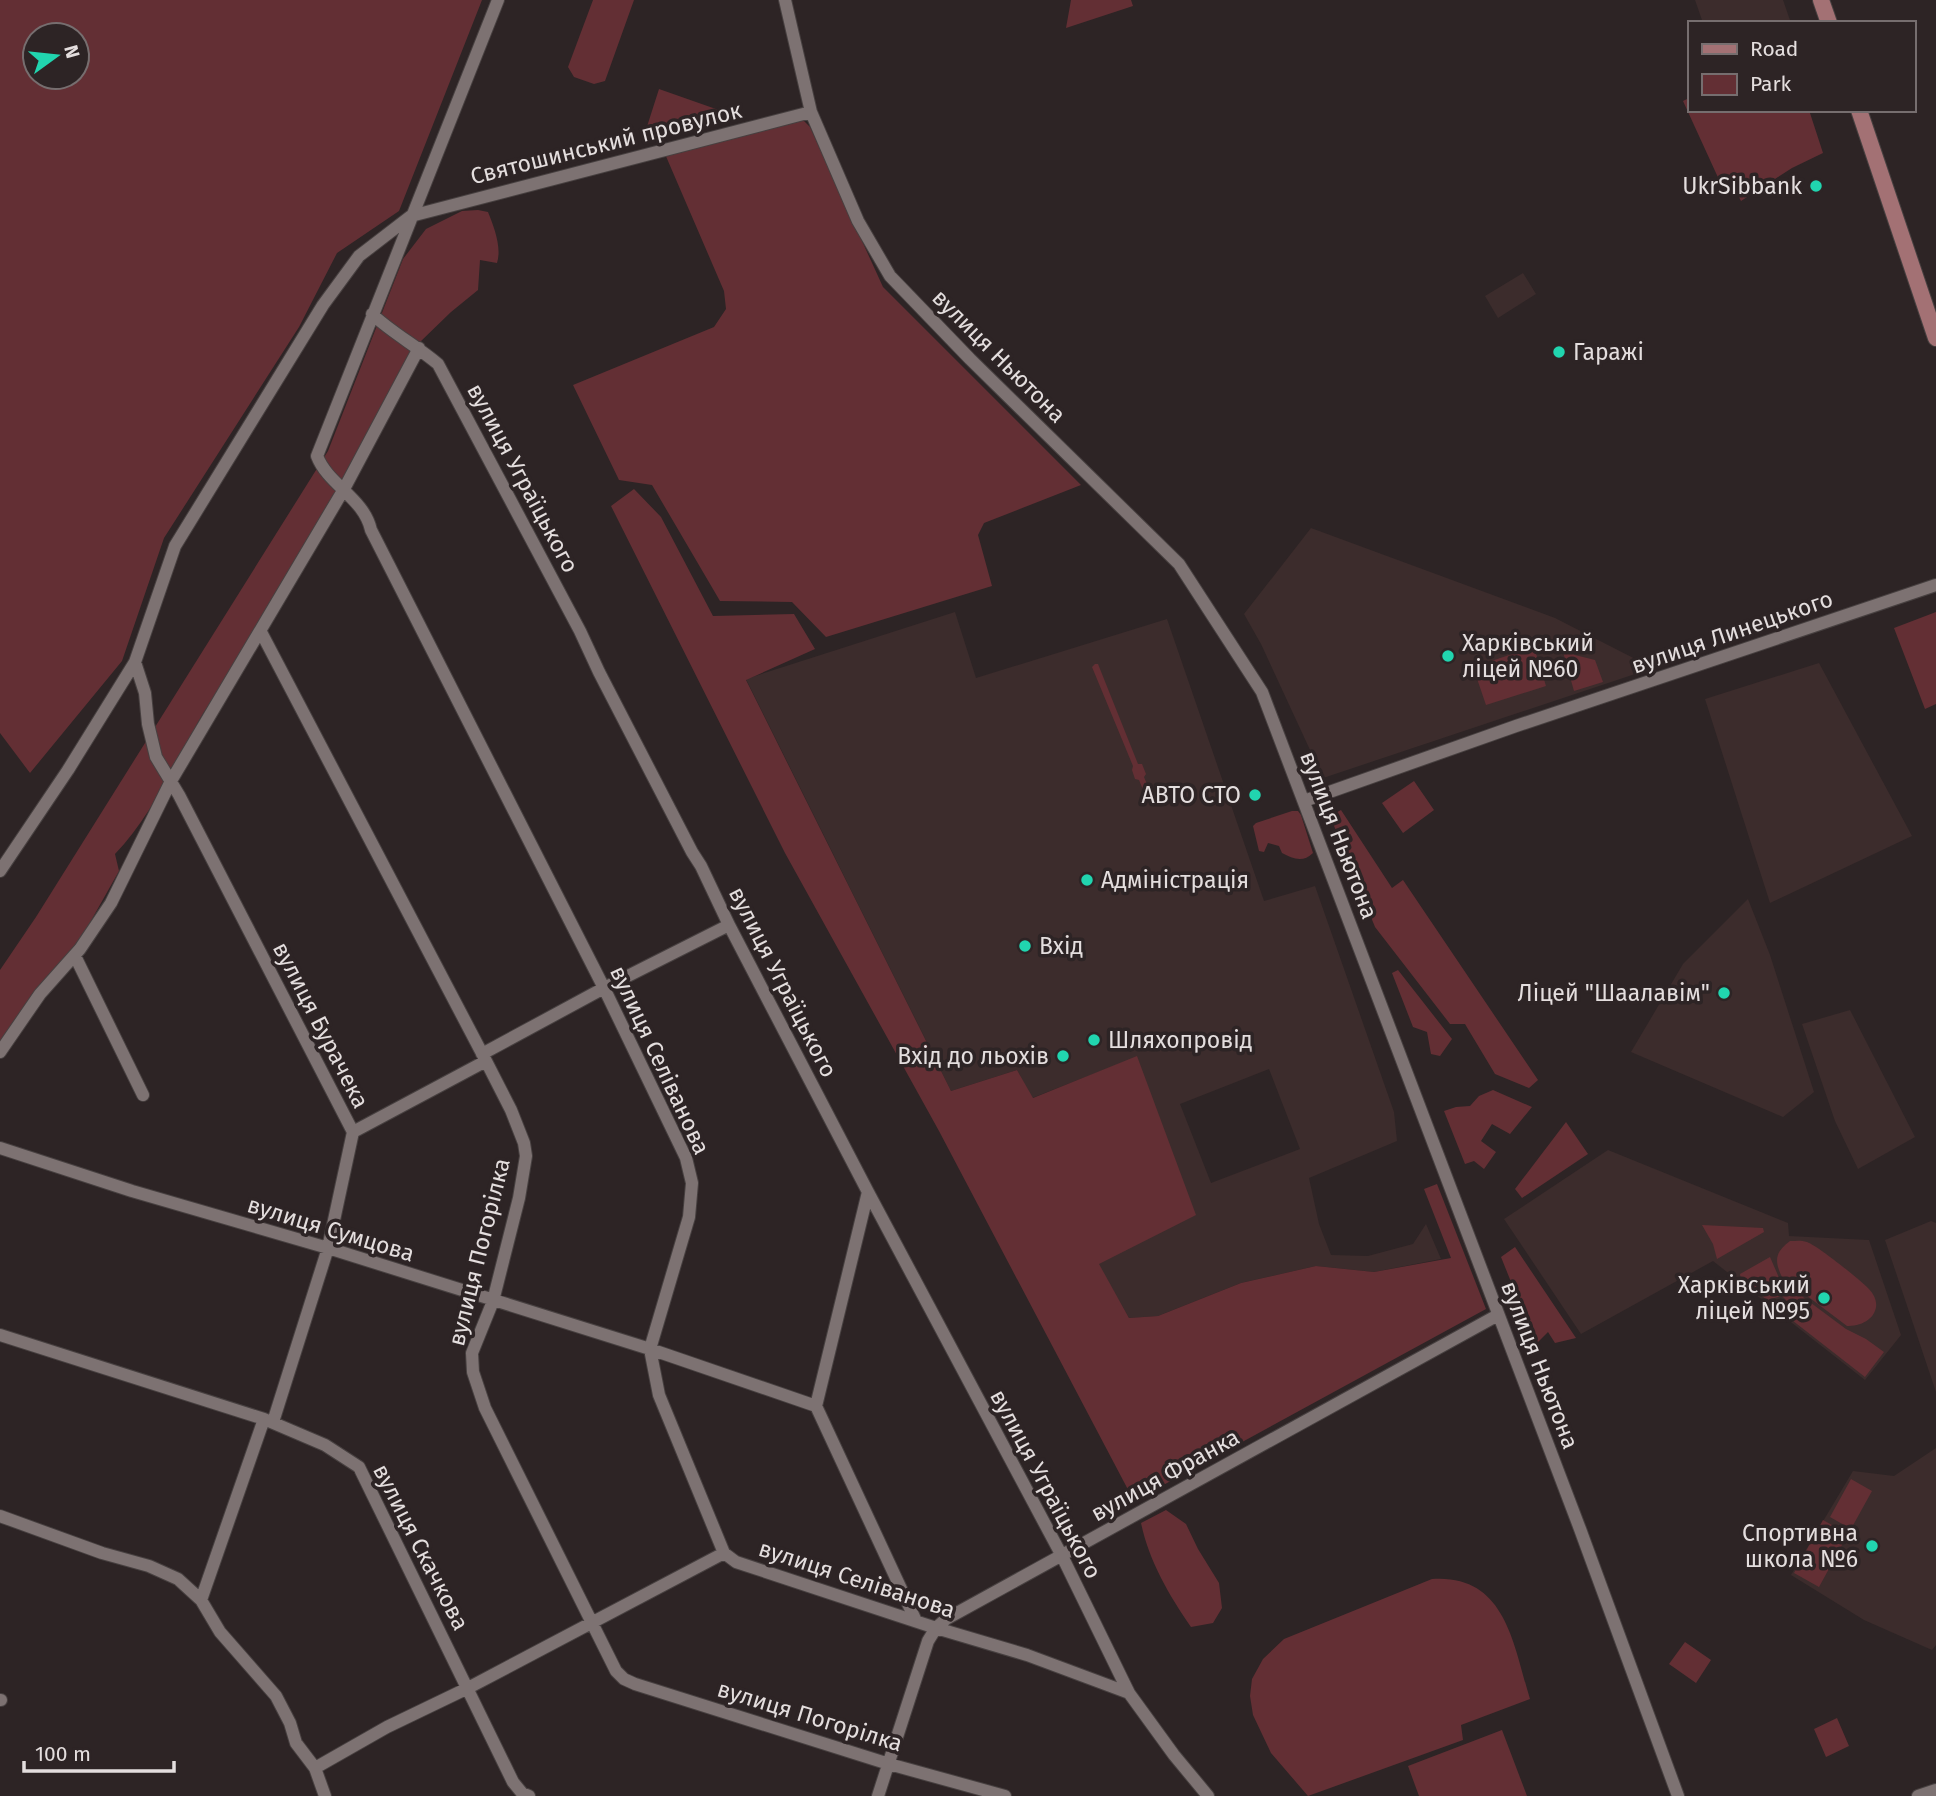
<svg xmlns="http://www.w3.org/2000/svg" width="1936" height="1796" font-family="'Fira Sans',sans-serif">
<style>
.built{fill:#3c2c2c;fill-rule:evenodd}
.green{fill:#632f34;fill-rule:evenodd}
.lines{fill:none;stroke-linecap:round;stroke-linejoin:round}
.minor-casing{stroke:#474040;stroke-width:14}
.major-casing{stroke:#474040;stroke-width:18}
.minor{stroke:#7d7272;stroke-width:12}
.major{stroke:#a37174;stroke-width:16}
.poi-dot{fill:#21d5af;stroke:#2d2425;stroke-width:2.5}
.labels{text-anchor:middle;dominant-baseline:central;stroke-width:7;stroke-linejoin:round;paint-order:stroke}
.street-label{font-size:23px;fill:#e4dede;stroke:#2d2425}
.poi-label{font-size:23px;fill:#e4dede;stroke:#2d2425;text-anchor:end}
</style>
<rect width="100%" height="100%" fill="#2d2425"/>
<path class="built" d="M1695 0H1783L1791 23H1703Z
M1523 273 1536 294 1498 318 1485 296Z
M1311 528 1555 618 1653 668 1323 778 1261 644 1244 614Z
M955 612 976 678 1167 619 1264 901 1315 886 1394 1112 1397 1141 1309 1178 1319 1224 1331 1255 1368 1256 1413 1244 1426 1224 1441 1259 1374 1272 1316 1266 1241 1283 1158 1316 1129 1318 1098 1264 1137 1057 1032 1098 1017 1070 951 1091 746 679ZM1269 1069 1300 1149 1211 1183 1180 1104Z
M1819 663 1912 836 1770 903 1705 699Z
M1748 899 1770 955 1814 1092 1783 1117 1631 1052 1683 964Z
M1850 1010 1915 1137 1858 1169 1835 1121 1802 1024Z
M1608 1150 1788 1223 1789 1236 1869 1240 1901 1335 1865 1380 1713 1261 1581 1334 1504 1219Z
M1931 1221 1936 1223V1392L1885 1240Z
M1936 1448V1645L1932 1650 1864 1620 1791 1575 1853 1471 1894 1476Z"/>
<path class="green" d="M0 0H482L399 211 337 253 299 327 164 538 122 661 30 773 0 733ZM35 35H77V77H35Z
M593 0H634L605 81 594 84 574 77 568 67Z
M1071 0H1131L1133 6 1066 28Z
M659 89 733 115 643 139Z
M1689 98V110H1809L1823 153 1792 168 1741 201 1730 179 1721 184 1683 101Z
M802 119 810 127 883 287 1081 485 984 523 978 535 992 586 826 637 792 602 720 601 652 485 619 480 573 385 714 327 726 309 724 291 665 154Z
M478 210 488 212C494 227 502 247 497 263L480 260 478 290 451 312 420 342 376 430 216 697C203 710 198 723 189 739 168 778 146 822 115 854L119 871 79 942 0 1044V970L36 917 328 451 403 259 426 229 462 211Z
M634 489 661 517 713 616 794 614 815 649 746 680 951 1091 1017 1070 1033 1098 1137 1056 1196 1215 1099 1264 1129 1318 1158 1316 1241 1283 1316 1266 1374 1272 1451 1258 1424 1189 1437 1184 1486 1309 1134 1501 939 1131 785 853 611 506Z
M1936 612V704L1925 709 1894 628Z
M1534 647 1546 686 1486 705 1473 667Z
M1563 652 1595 660 1603 682 1574 691Z
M1095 664H1098L1138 764H1142L1146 774 1144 777 1151 794 1149 796 1146 797 1139 780 1135 779 1132 770 1133 766 1092 667Z
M1414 781 1434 810 1403 833 1382 803Z
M1341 810 1392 888 1403 880 1538 1080 1529 1088 1495 1074 1465 1024H1450L1375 927 1330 816Z
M1292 811H1298L1301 815 1313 853C1303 863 1293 859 1282 853L1279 846 1268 843 1264 852 1259 851 1253 826 1256 823Z
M1398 970 1452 1039 1440 1056 1431 1054 1427 1032 1413 1027 1392 973Z
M1493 1090 1532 1107 1510 1134 1492 1124 1481 1141 1496 1152 1484 1169 1474 1161 1465 1164 1444 1111 1456 1107 1470 1106 1479 1096Z
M1566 1122 1588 1154 1522 1198 1515 1189Z
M1702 1225 1763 1228 1764 1232 1717 1259 1713 1244Z
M1790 1241C1796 1241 1801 1240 1807 1242 1818 1246 1859 1279 1868 1288 1887 1307 1870 1327 1847 1326L1782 1277C1774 1261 1775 1252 1790 1241Z
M1515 1247 1576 1338 1555 1343 1548 1332 1536 1344 1501 1257Z
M1770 1257 1780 1280 1846 1329 1866 1339 1884 1352 1865 1377 1788 1317 1787 1301 1782 1296 1767 1300 1741 1280 1740 1274Z
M1851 1479 1872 1491 1851 1529 1830 1517Z
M1166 1510 1186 1524 1198 1549 1219 1583 1222 1608 1213 1623 1191 1627C1169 1595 1149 1561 1141 1523Z
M1823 1520 1848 1534 1819 1587 1794 1573Z
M1432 1579C1506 1574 1513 1644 1530 1699L1461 1725 1463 1740 1308 1796 1271 1753 1253 1715 1250 1696 1252 1679 1263 1659 1284 1639Z
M1685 1642 1711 1660 1696 1683 1669 1664Z
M1837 1718 1849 1746 1826 1757 1814 1729Z
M1502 1730 1527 1796H1419L1408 1766Z"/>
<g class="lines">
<g class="minor-casing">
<path id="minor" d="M498 0 317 456C328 485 364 498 371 530L604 988 686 1158 692 1183 689 1217 650 1349 659 1395 724 1553 736 1562 936 1628 1027 1655 1129 1693 1174 1755 1208 1796
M785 0 811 112 858 221 890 276 970 359 1179 564 1262 692 1580 1529 1678 1796
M372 314C392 333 417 346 438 364L580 631 599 672 692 852 701 866 729 925 868 1192 1062 1556 1129 1693
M261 632 486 1061 511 1110 524 1143 526 1156 519 1198 493 1301 472 1353 473 1372 485 1408 616 1671 624 1679 635 1684 889 1764 1005 1796
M135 662 145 693 148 724 156 757 179 795 353 1132 328 1248 273 1422
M1304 801 1516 726 1936 585
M0 871 68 770 135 662 175 546 323 305 359 256 411 216 811 112
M75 956 143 1095
M0 1052 40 994 80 949 111 903 171 781 344 489 419 348
M482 1054 604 988 729 925
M353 1132 486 1061
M0 1148 132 1191 328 1248 650 1349 816 1406 868 1192
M0 1335 264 1419 325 1445 359 1467 513 1782 522 1793 529 1796
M816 1406 916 1621
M0 1516 102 1553 149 1566 178 1579 201 1600 220 1632 276 1696 290 1723 296 1743 315 1768 325 1796
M201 1600 264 1419
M0 1700H1
M315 1768 387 1727 468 1688 724 1553
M878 1796 928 1641 936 1628 946 1619 1498 1315
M1918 1796 1936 1790"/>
</g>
<g class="major-casing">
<path id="major" d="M1821 0 1829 23
M1859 110 1936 338"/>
</g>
<use href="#minor" class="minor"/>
<use href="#major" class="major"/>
</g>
<g class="poi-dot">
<circle cx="1816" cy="186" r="7"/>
<circle cx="1559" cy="352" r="7"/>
<circle cx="1448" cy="656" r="7"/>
<circle cx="1255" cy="795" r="7"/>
<circle cx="1087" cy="880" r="7"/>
<circle cx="1025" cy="946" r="7"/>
<circle cx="1724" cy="993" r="7"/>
<circle cx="1094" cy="1040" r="7"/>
<circle cx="1063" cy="1056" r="7"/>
<circle cx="1824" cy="1298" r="7"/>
<circle cx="1872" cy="1546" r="7"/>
</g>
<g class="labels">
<g class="street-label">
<text transform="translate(606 143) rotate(-14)">Святошинський провулок</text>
<text transform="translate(999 356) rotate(45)">вулиця Ньютона</text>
<text transform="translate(523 478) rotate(62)">вулиця Уграїцького</text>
<text transform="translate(1732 632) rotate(-19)">вулиця Линецького</text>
<text transform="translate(1339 835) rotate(69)">вулиця Ньютона</text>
<text transform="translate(783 982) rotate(63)">вулиця Уграїцького</text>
<text transform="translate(321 1025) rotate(63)">вулиця Бурачека</text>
<text transform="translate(660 1060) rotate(65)">вулиця Селіванова</text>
<text transform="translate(331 1229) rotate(17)">вулиця Сумцова</text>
<text transform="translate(479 1252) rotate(-76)">вулиця Погорілка</text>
<text transform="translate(1540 1365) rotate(69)">вулиця Ньютона</text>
<text transform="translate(1165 1475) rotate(-29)">вулиця Франка</text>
<text transform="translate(1046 1484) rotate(62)">вулиця Уграїцького</text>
<text transform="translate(421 1547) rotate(63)">вулиця Скачкова</text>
<text transform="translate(857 1579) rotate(18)">вулиця Селіванова</text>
<text transform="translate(810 1716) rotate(17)">вулиця Погорілка</text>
</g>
<g class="poi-label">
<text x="1802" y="186">UkrSibbank</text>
<text x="1573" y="352" text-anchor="start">Гаражі</text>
<text x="1462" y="643" text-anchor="start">Харківський<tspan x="1462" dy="26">ліцей №60</tspan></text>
<text x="1241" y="795">АВТО СТО</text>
<text x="1101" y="880" text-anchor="start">Адміністрація</text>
<text x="1039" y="946" text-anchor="start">Вхід</text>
<text x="1710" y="993">Ліцей "Шаалавім"</text>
<text x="1108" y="1040" text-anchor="start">Шляхопровід</text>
<text x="1049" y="1056">Вхід до льохів</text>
<text x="1810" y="1285">Харківський<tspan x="1810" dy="26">ліцей №95</tspan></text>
<text x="1858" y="1533">Спортивна<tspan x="1858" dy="26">школа №6</tspan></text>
</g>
</g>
<rect x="1688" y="21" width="228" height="91" fill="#2d2425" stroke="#766e6f" stroke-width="2"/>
<rect x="1702" y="44" width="35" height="10" fill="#a37174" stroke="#766e6f" stroke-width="2"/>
<text x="1750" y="56" font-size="21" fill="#e4dede">Road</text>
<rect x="1702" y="74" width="35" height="21" fill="#632f34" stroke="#766e6f" stroke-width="2"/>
<text x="1750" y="91" font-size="21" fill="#e4dede">Park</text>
<g transform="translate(56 56) rotate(75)"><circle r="33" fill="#2d2425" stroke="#766e6f" stroke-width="2"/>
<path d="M0-5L12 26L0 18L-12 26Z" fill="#21d5af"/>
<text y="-10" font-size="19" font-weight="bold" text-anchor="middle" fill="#e4dede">N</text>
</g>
<path d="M24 1761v10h150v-10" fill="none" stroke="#e4dede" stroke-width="3.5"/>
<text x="35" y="1761" font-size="21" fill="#e4dede" stroke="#2d2425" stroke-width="5" paint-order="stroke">100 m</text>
</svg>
